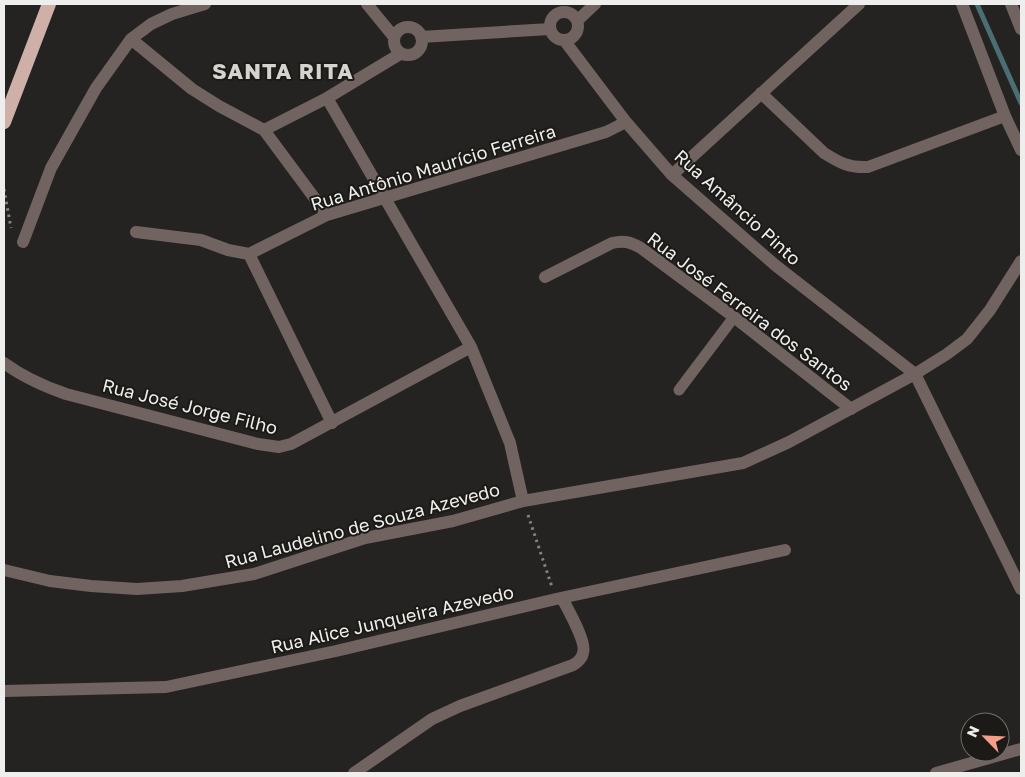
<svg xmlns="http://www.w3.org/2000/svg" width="1025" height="777" font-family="'Golos Text',sans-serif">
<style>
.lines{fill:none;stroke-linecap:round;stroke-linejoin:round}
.stream{stroke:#4b6e75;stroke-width:5}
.path{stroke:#838280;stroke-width:3;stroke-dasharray:2.5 4;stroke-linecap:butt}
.pedestrian{stroke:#716360;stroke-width:11}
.minor{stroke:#716360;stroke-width:12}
.tertiary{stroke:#716360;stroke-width:12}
.trunk{stroke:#cfb0a8;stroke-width:14}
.labels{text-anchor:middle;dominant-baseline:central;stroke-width:4;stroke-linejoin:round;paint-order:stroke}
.street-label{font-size:18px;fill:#eeeeec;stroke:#1b1a17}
.district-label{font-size:22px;font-weight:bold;letter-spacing:1px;fill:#d5d3d0;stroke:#1b1a17}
</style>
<rect width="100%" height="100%" fill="#242321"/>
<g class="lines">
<path class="stream" d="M977 4 1021 103"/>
<path class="path" d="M4 189 11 228
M528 515 552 587"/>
<path class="pedestrian" d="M679 390 734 317"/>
<path class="minor" d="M367 4 394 37
M550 26a14 14 0 1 1 28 0a14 14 0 1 1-28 0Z
M578 20 595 4
M394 41a14 14 0 1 1 28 0a14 14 0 1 1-28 0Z
M421 37 550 29
M131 39 192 89 219 106 264 130 327 215
M564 40 626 122 672 175 775 265 915 374 1021 589
M761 93 824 153C840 163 849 168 868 167L1005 116
M327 98 471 347 510 443 523 501
M264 130 327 98 400 54
M672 175 859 4
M136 232 201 240 228 250 249 254 327 215 606 132 626 122
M23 242 51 168 96 88 131 39 151 24 172 14 205 4
M249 254 332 423
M545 277 612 243C624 240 630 242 641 248L734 317 851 409
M4 363C23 377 43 386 66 394L258 444 279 447 291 444 471 347
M4 691 166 687 336 651 556 599 785 550
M354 773 432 719 460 706 573 665C578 662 582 659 583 653 587 642 568 610 562 598
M936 773 1021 749"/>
<path class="tertiary" d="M962 4 1005 116 1021 150
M1011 4 1021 29
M4 570 50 581 91 586 137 589 182 586 254 574 365 538 453 521 523 501 743 463 789 442 915 374 947 354 967 339 990 310 1021 261"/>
<path class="trunk" d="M4 122 49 4"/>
</g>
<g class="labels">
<g class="street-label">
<text transform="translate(433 167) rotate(-17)">Rua Antônio Maurício Ferreira</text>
<text transform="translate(738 207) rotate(42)">Rua Amâncio Pinto</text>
<text transform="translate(750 311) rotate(37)">Rua José Ferreira dos Santos</text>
<text transform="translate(190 406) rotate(14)">Rua José Jorge Filho</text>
<text transform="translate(362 525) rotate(-15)">Rua Laudelino de Souza Azevedo</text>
<text transform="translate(392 619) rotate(-13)">Rua Alice Junqueira Azevedo</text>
</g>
<g class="district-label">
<text x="283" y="70">SANTA RITA</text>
</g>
</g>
<rect width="1025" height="777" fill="none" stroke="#eeeeec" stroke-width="10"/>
<g transform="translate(985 737) rotate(294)"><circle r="24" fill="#1b1a17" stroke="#6f6f6c"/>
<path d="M0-4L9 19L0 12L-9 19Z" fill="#f49e89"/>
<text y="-8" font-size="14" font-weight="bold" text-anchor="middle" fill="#eeeeec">N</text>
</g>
</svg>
